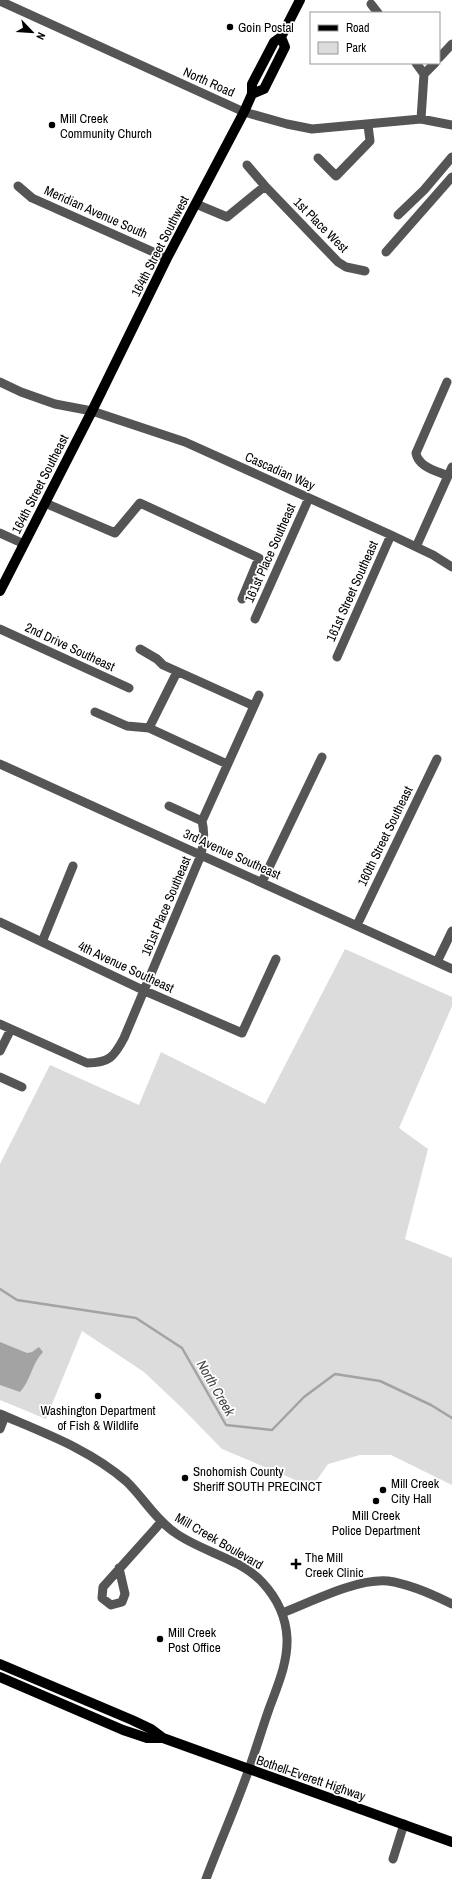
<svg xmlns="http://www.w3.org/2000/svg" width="452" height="1879" font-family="'Archivo Narrow',sans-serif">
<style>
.green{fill:#dcdcdc}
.water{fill:#a3a3a3}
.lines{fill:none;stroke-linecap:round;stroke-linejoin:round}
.stream{stroke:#a3a3a3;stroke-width:2.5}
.minor{stroke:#555;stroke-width:9}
.major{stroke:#000;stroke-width:10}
.poi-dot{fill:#000;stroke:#fff;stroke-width:1.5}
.labels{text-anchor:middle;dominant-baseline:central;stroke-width:3.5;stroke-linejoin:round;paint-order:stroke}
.poi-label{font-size:13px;fill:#000;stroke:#fff;text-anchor:start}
.street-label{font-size:13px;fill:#000;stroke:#fff}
.water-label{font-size:14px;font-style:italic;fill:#444;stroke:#fff}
</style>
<rect width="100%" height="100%" fill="#fff"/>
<path class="green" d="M345 949 452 997V1006L399 1128 428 1149 405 1239 452 1258V1485L391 1455H360L328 1464 312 1487 222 1449 182 1408 144 1372 82 1331 46 1419 0 1400V1164L50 1065 139 1105 161 1052 265 1104Z"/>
<path class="water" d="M0 1342 27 1353 32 1352 39 1347 43 1352C32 1363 31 1380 20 1392L0 1385Z"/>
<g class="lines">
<path class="stream" d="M0 1289 17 1300 136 1318 182 1348 226 1425 272 1430 304 1397 335 1374 380 1381 431 1405 452 1418"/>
<path class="minor" d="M0 1 244 112 287 124 312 129 421 119 452 125
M371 4 378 13
M439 58 452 44
M416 63 424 74 421 119
M424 74 435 63
M318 158 336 176 370 141 368 125
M247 165 265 186
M18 186 32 198 167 258
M196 204 227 217 265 186 338 262 346 267 365 271
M398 215 424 190 452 157
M386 252 452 177
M0 382 21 392 55 404 92 411 185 442 391 535 433 555 452 567
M447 382 416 453C418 467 437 471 448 476
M45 503 115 533 140 503 259 558 242 599
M0 533 24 544
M416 547 452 467
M255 619 309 498
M0 629 129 688
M140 649 157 659 163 665 254 706
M337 657 391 535
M95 712 127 726 149 728 227 764
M149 728 177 672
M0 764 452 969
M169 806 202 821
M262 882 322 757
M0 922 145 991 242 1033 276 959
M357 925 437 759
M42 942 73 866
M437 962 452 931
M0 1024 87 1063C109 1063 114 1057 124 1038L201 855C204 843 205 833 202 821L259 695
M0 1051 11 1029
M0 1077 22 1087
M0 1414C44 1433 89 1449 126 1481 143 1497 154 1518 174 1532 201 1552 238 1557 262 1582 276 1597 286 1617 287 1638 288 1663 277 1687 269 1709 262 1729 256 1749 249 1769 236 1806 220 1842 206 1879
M0 1429 5 1416
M119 1568 125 1594 122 1602 111 1605 102 1598 103 1587 155 1529 161 1522
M282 1613C311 1602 357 1578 388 1581 410 1584 432 1594 452 1604
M393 1859 404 1824"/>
<path class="major" d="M252 94 264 89 285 47 281 37
M0 591 92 411 167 258 244 112 252 94V84L274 42 281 37 300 0
M0 1664 132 1720 151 1729 163 1738 452 1842
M0 1677 123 1730 147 1738H163"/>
</g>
<g class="poi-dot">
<circle cx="230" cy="27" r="4"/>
<circle cx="52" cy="125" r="4"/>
<circle cx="98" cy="1396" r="4"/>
<circle cx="185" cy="1478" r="4"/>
<circle cx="383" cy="1490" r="4"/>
<circle cx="376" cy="1501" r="4"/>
<path d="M294 1558h4v4h4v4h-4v4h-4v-4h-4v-4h4z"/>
<circle cx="160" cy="1639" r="4"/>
</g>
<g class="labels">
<g class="poi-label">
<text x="238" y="27">Goin Postal</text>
<text x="60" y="118">Mill Creek<tspan x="60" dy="15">Community Church</tspan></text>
<text x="98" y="1410" text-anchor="middle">Washington Department<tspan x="98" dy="15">of Fish &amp; Wildlife</tspan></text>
<text x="193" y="1471">Snohomish County<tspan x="193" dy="15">Sheriff SOUTH PRECINCT</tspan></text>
<text x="391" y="1483">Mill Creek<tspan x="391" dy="15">City Hall</tspan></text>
<text x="376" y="1515" text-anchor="middle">Mill Creek<tspan x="376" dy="15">Police Department</tspan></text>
<text x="305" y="1557">The Mill<tspan x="305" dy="15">Creek Clinic</tspan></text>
<text x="168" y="1632">Mill Creek<tspan x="168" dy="15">Post Office</tspan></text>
</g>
<g class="street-label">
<text transform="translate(209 82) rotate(24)">North Road</text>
<text transform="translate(96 212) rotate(24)">Meridian Avenue South</text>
<text transform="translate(321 225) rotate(45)">1st Place West</text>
<text transform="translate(160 246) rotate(-63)">164th Street Southwest</text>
<text transform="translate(280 471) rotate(24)">Cascadian Way</text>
<text transform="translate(40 484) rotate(-63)">164th Street Southeast</text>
<text transform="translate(270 553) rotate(-66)">161st Place Southeast</text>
<text transform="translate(352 591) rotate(-66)">161st Street Southeast</text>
<text transform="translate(70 647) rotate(25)">2nd Drive Southeast</text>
<text transform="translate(385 836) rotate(-64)">160th Street Southeast</text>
<text transform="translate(232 854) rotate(24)">3rd Avenue Southeast</text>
<text transform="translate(166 906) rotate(-67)">161st Place Southeast</text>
<text transform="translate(126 967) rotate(25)">4th Avenue Southeast</text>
<text transform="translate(219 1541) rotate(30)">Mill Creek Boulevard</text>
<text transform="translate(311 1778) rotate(19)">Bothell-Everett Highway</text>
</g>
<g class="water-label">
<text transform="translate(216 1388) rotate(60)">North Creek</text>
</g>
</g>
<rect x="310" y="12" width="130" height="52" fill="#ffffff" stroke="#999999"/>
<rect x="318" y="25" width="20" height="6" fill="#000000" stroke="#999999"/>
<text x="346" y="32" font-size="12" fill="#000000">Road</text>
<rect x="318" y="42" width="20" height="12" fill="#dcdcdc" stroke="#999999"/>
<text x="346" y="52" font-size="12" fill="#000000">Park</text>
<g transform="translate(32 32) rotate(115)" stroke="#ffffff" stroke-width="3" paint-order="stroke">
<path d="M0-3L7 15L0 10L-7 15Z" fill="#000000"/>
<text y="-6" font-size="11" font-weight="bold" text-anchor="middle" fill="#000000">N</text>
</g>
</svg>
